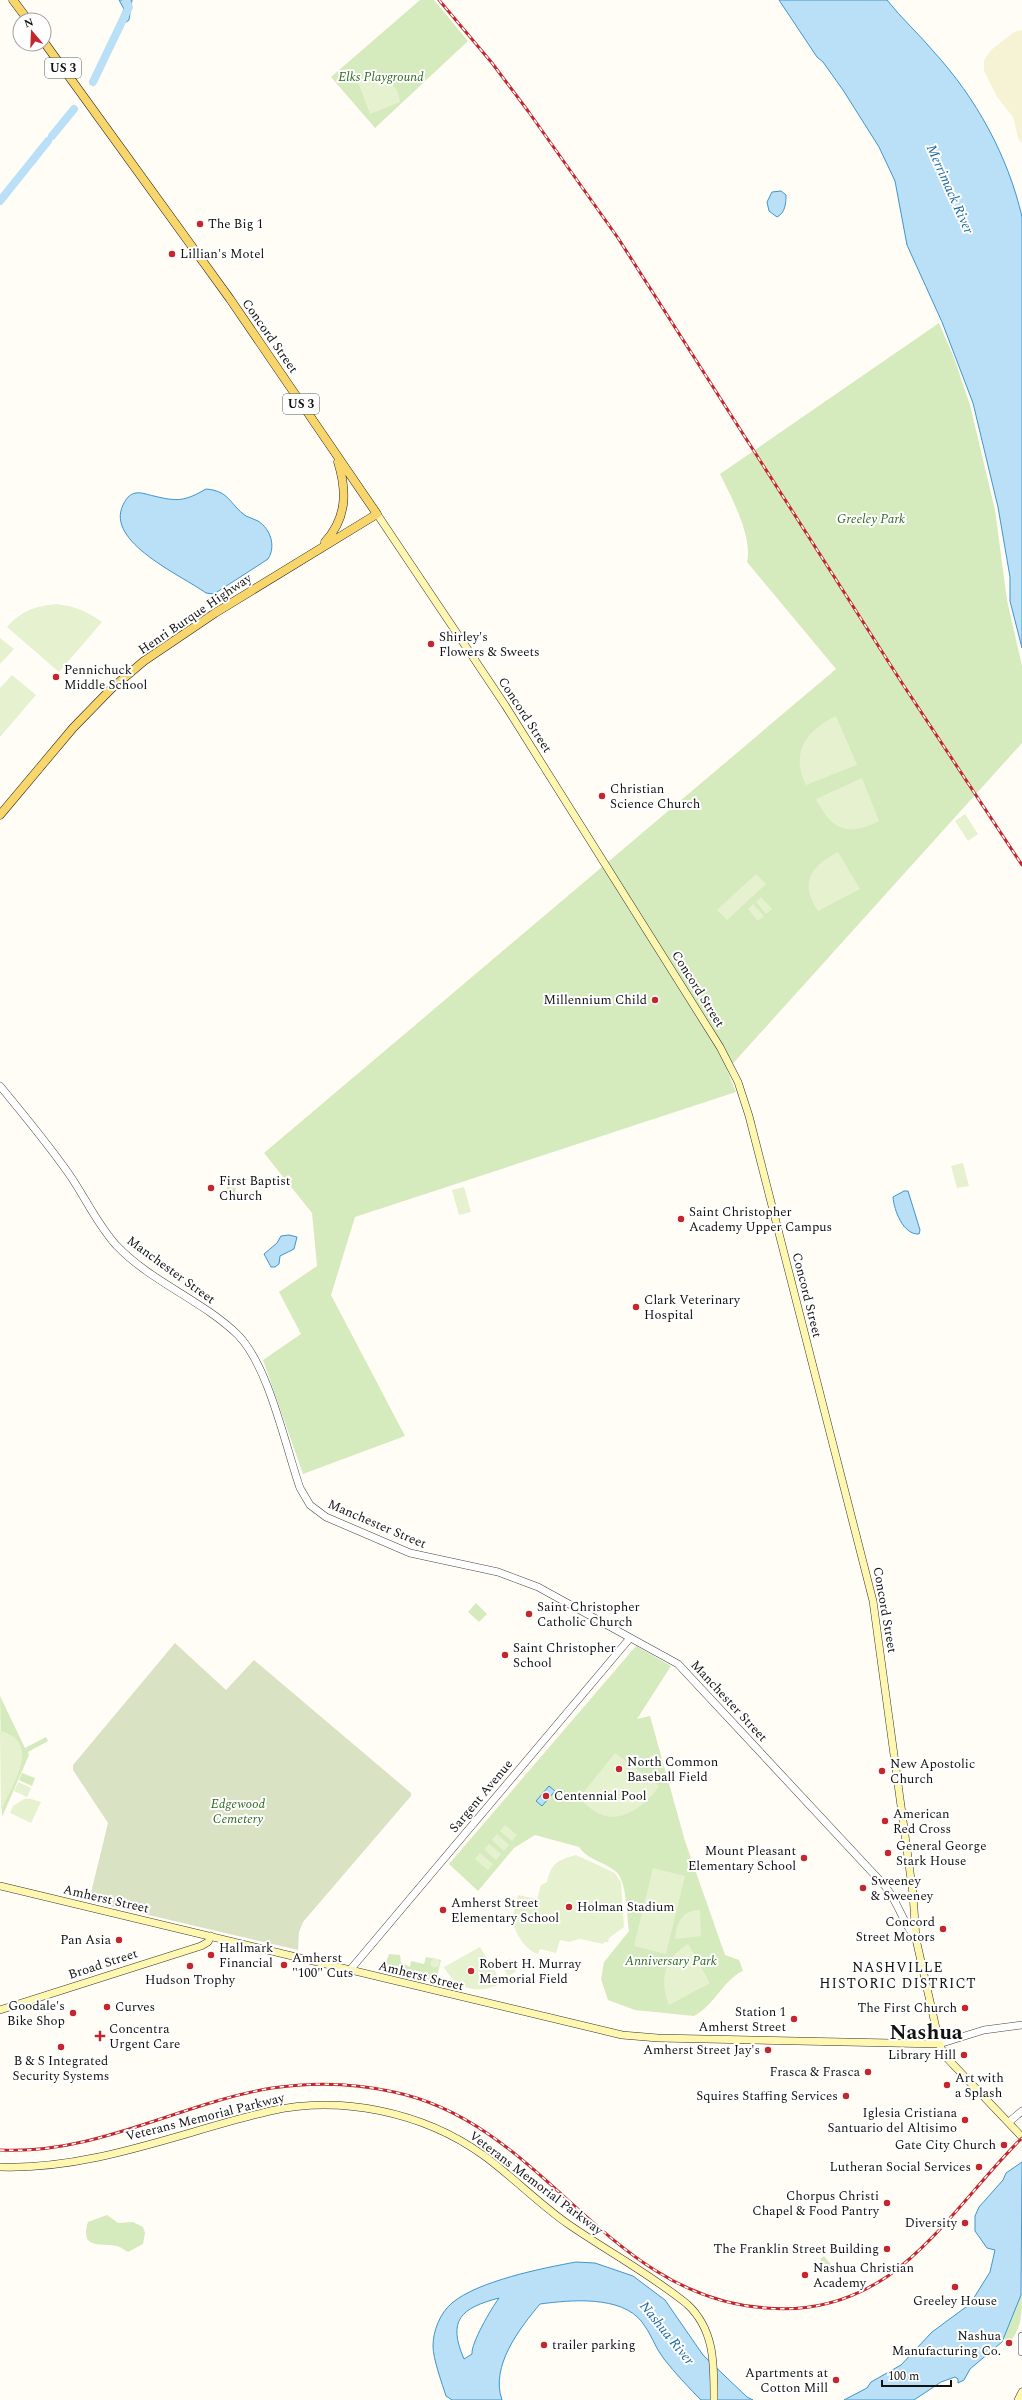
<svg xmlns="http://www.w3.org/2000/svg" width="1022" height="2400" font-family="Spectral,serif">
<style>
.farmland{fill:#f6f3d4}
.green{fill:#d5ebbd}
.cemetery{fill:#d9e3c4}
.pitch{fill:#e6f2cf}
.water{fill:#b9e0f7;stroke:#3f96cf;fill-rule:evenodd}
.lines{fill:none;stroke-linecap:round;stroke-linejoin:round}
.river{stroke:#b9e0f7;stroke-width:8}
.tertiary-casing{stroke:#444;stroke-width:8}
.secondary-casing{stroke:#333;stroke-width:8}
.primary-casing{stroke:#222;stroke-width:9}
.tertiary{stroke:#fff;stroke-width:7}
.secondary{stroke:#fff6b0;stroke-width:7}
.primary{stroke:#f9d66b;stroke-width:8}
.rail-casing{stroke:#c4262e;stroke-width:3}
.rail{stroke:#fff;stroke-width:1.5;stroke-dasharray:4.5;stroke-linecap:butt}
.poi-dot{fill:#c4262e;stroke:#fff;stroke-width:1.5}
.labels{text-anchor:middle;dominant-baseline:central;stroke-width:4;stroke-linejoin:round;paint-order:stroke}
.shield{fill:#fff;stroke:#585858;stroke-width:1}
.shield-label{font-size:12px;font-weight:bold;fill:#111}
.park-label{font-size:13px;font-style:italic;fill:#2f6b1f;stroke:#fff}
.poi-label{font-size:13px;fill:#111;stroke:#fff;text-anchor:start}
.street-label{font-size:13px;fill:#111;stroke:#fff}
.water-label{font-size:14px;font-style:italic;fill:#1768a6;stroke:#fff}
.neighbourhood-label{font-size:14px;letter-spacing:1px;fill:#111;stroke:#fff}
.town-label{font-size:21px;font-weight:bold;fill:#111;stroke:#fff}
</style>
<rect width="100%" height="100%" fill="#fffdf5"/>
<path class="farmland" d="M1022 30V142L1019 141 1013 117 997 97 984 71V60L991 50 1014 32Z"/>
<path class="green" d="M420 0H434L468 41 375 128 331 77Z
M939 323 954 358 970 405 995 510 1007 600 1022 666V743L727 1070 736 1092 355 1217 331 1295 405 1436 303 1474 263 1360 301 1334 279 1292 317 1266 312 1213 264 1153 836 669 747 562C753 537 731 496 720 474Z
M227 1187 236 1188 235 1194 226 1195Z
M476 1603 487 1614 479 1622 468 1612Z
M636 1646 671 1666 637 1719 650 1716 685 1841 725 1955 739 1960 743 1971C723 1980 715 2005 694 2016L635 2010 608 2000 601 1979 604 1962 629 1931C627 1917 627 1879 615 1871 603 1861 589 1861 579 1847L535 1835 514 1848 478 1891 449 1864Z
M0 1696 25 1748 46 1737 48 1741 28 1752 29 1755 2 1817Z
M22 1773 35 1778 32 1786 19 1780Z
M765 1853a5 5 0 1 1 10 0a5 5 0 1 1-10 0Z
M389 1954 400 1955 401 1962 410 1967 411 1961 424 1964 426 1957 441 1960 436 1981 383 1970Z
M107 2215 118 2223 133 2222 143 2227 145 2233 143 2244 128 2252C124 2250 121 2247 117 2246 102 2243 79 2250 88 2222Z
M824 2256 832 2266 823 2274 821 2271 826 2266 820 2259Z
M1022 2292C1022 2310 1022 2327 1012 2339V2346H1009L1004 2338Z"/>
<path class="cemetery" d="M175 1643 226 1690 254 1660 411 1793V1796L303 1922 299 1932 298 1950 89 1901 108 1823 73 1770V1765Z"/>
<path class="pitch" d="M372 78C389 78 398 85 400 102L370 114 358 82Z
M56 604C74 606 87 611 102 622L59 672 7 627C21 611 35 606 56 604Z
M0 638 14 649 0 664Z
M12 675 36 695 0 737V688Z
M836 716 857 765 806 785C790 754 806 730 836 716Z
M862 778 879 821C847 837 832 830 816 799Z
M965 814 978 834 968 841 955 821Z
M838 852 860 889 818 911C799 883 811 866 838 852Z
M756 874 766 884 727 920 717 910Z
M761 897 772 909 766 914 756 902Z
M753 904 764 916 758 921 748 909Z
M963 1163 969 1186 957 1188 951 1166Z
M464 1187 471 1212 459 1215 452 1190Z
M0 1731C43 1742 12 1785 1 1810Z
M615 1753 659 1786C648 1803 624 1823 602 1815 593 1811 586 1805 579 1798Z
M18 1782 31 1788 27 1797 14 1791Z
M24 1799H31L41 1802 31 1823 10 1813 13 1806Z
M505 1825 517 1835 512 1841 500 1831Z
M497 1834 509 1845 504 1851 492 1840Z
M489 1844 501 1854 496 1860 484 1849Z
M480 1853 493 1864 488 1870 475 1859Z
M576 1855 615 1873 621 1882 624 1927 609 1938 608 1942H604L603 1944 580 1939 569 1942 560 1940 556 1953 540 1949 538 1954C526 1951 511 1929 513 1916 514 1909 517 1902 518 1895L537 1899 541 1885 547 1882C551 1863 558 1860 576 1855Z
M653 1868 685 1876 666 1954 634 1946Z
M700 1910 701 1936 675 1939C677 1922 681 1911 700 1910Z
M688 1944 710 1983 669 2005C659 1981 664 1958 688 1944Z
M480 1947 502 1983C480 1995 456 1990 444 1967Z
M430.5 1963a4.5 4.5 0 1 1 9 0a4.5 4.5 0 1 1-9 0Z
M510 1959 516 1972 507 1976 502 1963Z"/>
<path class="water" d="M119 0H132L129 20 122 25 120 19 124 9Z
M779 0H887C902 19 919 34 934 52 976 98 1008 156 1022 217V648L1010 601V577L998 507 973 403 942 322 907 245 895 181 879 147 843 90 823 62 817 57Z
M781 191 786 195C786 204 785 213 777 217L769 211 767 202 772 192Z
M206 489C230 491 229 504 246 516 250 518 254 519 258 521 271 529 276 547 268 559L214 594 206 593C181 575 105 542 123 505 126 499 129 494 136 493 142 492 148 495 154 496 178 502 185 501 206 489Z
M904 1191H908L920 1230 919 1234C903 1235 894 1210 893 1197Z
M289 1235 297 1237 294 1249 280 1256 279 1264 275 1267H271L264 1254 277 1243 281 1236Z
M549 1786 555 1791 542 1806 536 1801Z
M1022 2162 1021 2295 1002 2342 970 2369 964 2380 958 2383V2379L955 2377 941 2382 914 2400H844L867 2388 871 2382 901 2365 932 2332 970 2304 990 2272 995 2250 987 2248 975 2231V2216L979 2207 1003 2180 1006 2173Z
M576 2262 595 2263 633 2276 665 2300 703 2355 747 2397 753 2400H701C688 2387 675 2373 664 2359 655 2348 651 2333 642 2322 621 2295 570 2300 540 2304 520 2328 490 2366 502 2400H452L446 2396C442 2383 433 2359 433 2346 433 2331 440 2313 452 2303 478 2281 543 2268 576 2262ZM499 2298C491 2309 471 2343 472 2354L464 2359C447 2320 461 2308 499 2298Z"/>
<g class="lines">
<path class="river" d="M93 82 129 7 126 0
M52 136 74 109
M0 201 48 141"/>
<g class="tertiary-casing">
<path id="tertiary" d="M0 1086C24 1115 48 1144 69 1174 85 1197 97 1224 116 1245 151 1282 202 1300 238 1335 269 1367 285 1445 300 1488L310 1505 326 1517 410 1553 498 1572 538 1587 678 1664 885 1886C898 1902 903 1923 916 1939
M350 1970 630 1638
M939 2044 984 2030 1022 2025
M1009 2122 1022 2111
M1022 2336V2352"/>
</g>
<g class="secondary-casing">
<path id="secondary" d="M377 514 505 705 720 1047 738 1082 749 1116 873 1601 913 1894 916 1939 940 2046 946 2057 1022 2137
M0 1886 622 2035 658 2038 939 2044
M0 2010 201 1946 208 1942 211 1936
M0 2167C93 2170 181 2132 270 2111 341 2095 423 2112 483 2155 512 2176 538 2203 568 2224 607 2251 650 2274 687 2304 715 2330 714 2364 714 2400
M1018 2400 1022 2392"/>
</g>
<g class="primary-casing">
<path id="primary" d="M13 0 28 20
M325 542C347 518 347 491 338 462
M0 815 73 728 111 689 144 661 215 613 377 514 230 299 44 42"/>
</g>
<use href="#tertiary" class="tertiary"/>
<use href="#secondary" class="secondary"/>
<use href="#primary" class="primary"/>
<g class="rail-casing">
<path id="rail" d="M439 0 492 63 528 111 618 238 902 683 1022 865
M0 2150C96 2155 180 2103 272 2088 313 2082 354 2083 394 2092 546 2124 605 2297 766 2308 810 2312 851 2301 888 2276 940 2239 977 2182 1022 2138"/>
</g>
<use href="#rail" class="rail"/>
</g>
<g class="poi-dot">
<circle cx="200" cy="224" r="4"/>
<circle cx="172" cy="254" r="4"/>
<circle cx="431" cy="644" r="4"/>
<circle cx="56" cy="677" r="4"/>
<circle cx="602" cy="796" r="4"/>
<circle cx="655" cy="1000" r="4"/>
<circle cx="211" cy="1188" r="4"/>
<circle cx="681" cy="1219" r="4"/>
<circle cx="636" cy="1307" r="4"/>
<circle cx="529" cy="1614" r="4"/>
<circle cx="505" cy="1655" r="4"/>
<circle cx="619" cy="1769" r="4"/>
<circle cx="882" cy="1771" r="4"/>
<circle cx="546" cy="1796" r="4"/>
<circle cx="885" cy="1821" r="4"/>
<circle cx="888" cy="1853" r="4"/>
<circle cx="804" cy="1858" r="4"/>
<circle cx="863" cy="1888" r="4"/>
<circle cx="569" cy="1907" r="4"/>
<circle cx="443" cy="1910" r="4"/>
<circle cx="943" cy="1929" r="4"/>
<circle cx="119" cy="1940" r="4"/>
<circle cx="211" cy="1955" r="4"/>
<circle cx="284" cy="1965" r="4"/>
<circle cx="190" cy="1966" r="4"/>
<circle cx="471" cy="1971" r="4"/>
<circle cx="107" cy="2007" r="4"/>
<circle cx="965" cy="2008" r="4"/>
<circle cx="73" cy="2013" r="4"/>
<circle cx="794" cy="2019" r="4"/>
<path d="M98 2030h4v4h4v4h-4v4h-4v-4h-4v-4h4z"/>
<circle cx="61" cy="2047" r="4"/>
<circle cx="768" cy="2050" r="4"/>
<circle cx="964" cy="2055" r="4"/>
<circle cx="868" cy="2072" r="4"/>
<circle cx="947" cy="2085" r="4"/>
<circle cx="846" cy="2096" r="4"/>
<circle cx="965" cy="2120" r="4"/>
<circle cx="1004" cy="2145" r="4"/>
<circle cx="979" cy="2167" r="4"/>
<circle cx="887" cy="2203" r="4"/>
<circle cx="965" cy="2223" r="4"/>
<circle cx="887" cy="2249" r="4"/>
<circle cx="805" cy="2275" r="4"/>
<circle cx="955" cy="2287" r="4"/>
<circle cx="1009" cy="2343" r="4"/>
<circle cx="544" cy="2345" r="4"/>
<circle cx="836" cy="2380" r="4"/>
</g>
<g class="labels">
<g class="shield">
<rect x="45" y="58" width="36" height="20" rx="3"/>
<rect x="283" y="394" width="36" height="20" rx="3"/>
</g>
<g class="shield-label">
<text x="63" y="68">US 3</text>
<text x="301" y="404">US 3</text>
</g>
<g class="park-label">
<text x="381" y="77">Elks Playground</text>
<text x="871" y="519">Greeley Park</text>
<text x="238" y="1804">Edgewood<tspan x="238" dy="15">Cemetery</tspan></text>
<text x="671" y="1961">Anniversary Park</text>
</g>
<g class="poi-label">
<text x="208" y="224">The Big 1</text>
<text x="180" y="254">Lillian's Motel</text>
<text x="439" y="637">Shirley's<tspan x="439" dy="15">Flowers &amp; Sweets</tspan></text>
<text x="64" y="670">Pennichuck<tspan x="64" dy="15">Middle School</tspan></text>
<text x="610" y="789">Christian<tspan x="610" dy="15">Science Church</tspan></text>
<text x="647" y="1000" text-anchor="end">Millennium Child</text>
<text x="219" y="1181">First Baptist<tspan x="219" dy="15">Church</tspan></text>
<text x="689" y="1212">Saint Christopher<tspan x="689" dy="15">Academy Upper Campus</tspan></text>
<text x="644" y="1300">Clark Veterinary<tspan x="644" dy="15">Hospital</tspan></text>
<text x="537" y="1607">Saint Christopher<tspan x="537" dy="15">Catholic Church</tspan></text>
<text x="513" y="1648">Saint Christopher<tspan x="513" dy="15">School</tspan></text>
<text x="627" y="1762">North Common<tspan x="627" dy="15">Baseball Field</tspan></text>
<text x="890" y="1764">New Apostolic<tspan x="890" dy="15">Church</tspan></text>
<text x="554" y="1796">Centennial Pool</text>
<text x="893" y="1814">American<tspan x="893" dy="15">Red Cross</tspan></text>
<text x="896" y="1846">General George<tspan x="896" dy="15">Stark House</tspan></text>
<text x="796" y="1851" text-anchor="end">Mount Pleasant<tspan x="796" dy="15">Elementary School</tspan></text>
<text x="871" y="1881">Sweeney<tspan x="871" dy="15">&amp; Sweeney</tspan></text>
<text x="451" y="1903">Amherst Street<tspan x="451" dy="15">Elementary School</tspan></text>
<text x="577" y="1907">Holman Stadium</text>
<text x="935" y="1922" text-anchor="end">Concord<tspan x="935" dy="15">Street Motors</tspan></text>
<text x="111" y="1940" text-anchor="end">Pan Asia</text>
<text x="219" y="1948">Hallmark<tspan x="219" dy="15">Financial</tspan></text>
<text x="292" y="1958">Amherst<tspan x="292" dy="15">"100" Cuts</tspan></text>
<text x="479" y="1964">Robert H. Murray<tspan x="479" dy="15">Memorial Field</tspan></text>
<text x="190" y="1980" text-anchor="middle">Hudson Trophy</text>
<text x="65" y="2006" text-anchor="end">Goodale's<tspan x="65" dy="15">Bike Shop</tspan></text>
<text x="115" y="2007">Curves</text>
<text x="957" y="2008" text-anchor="end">The First Church</text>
<text x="786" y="2012" text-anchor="end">Station 1<tspan x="786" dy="15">Amherst Street</tspan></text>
<text x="109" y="2029">Concentra<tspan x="109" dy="15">Urgent Care</tspan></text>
<text x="760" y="2050" text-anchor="end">Amherst Street Jay's</text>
<text x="956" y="2055" text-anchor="end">Library Hill</text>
<text x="61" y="2061" text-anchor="middle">B &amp; S Integrated<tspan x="61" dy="15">Security Systems</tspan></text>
<text x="860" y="2072" text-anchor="end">Frasca &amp; Frasca</text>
<text x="955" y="2078">Art with<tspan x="955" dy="15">a Splash</tspan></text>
<text x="838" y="2096" text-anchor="end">Squires Staffing Services</text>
<text x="957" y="2113" text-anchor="end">Iglesia Cristiana<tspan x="957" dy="15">Santuario del Altisimo</tspan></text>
<text x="996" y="2145" text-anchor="end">Gate City Church</text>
<text x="971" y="2167" text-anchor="end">Lutheran Social Services</text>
<text x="879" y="2196" text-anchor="end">Chorpus Christi<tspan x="879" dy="15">Chapel &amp; Food Pantry</tspan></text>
<text x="957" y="2223" text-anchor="end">Diversity</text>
<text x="879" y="2249" text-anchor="end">The Franklin Street Building</text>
<text x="813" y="2268">Nashua Christian<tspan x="813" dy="15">Academy</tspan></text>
<text x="955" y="2301" text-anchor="middle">Greeley House</text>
<text x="1001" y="2336" text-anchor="end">Nashua<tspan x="1001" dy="15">Manufacturing Co.</tspan></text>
<text x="552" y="2345">trailer parking</text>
<text x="828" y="2373" text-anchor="end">Apartments at<tspan x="828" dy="15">Cotton Mill</tspan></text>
</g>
<g class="street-label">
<text transform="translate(270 336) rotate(55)">Concord Street</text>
<text transform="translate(195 614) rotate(-34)">Henri Burque Highway</text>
<text transform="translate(525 715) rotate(57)">Concord Street</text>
<text transform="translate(698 989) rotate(58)">Concord Street</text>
<text transform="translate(171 1270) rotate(36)">Manchester Street</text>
<text transform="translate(807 1295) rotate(76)">Concord Street</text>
<text transform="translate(377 1524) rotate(23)">Manchester Street</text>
<text transform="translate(885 1610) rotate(80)">Concord Street</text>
<text transform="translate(729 1701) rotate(47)">Manchester Street</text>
<text transform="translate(481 1796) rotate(-50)">Sargent Avenue</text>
<text transform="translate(106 1899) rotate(13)">Amherst Street</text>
<text transform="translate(103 1964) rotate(-18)">Broad Street</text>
<text transform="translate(421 1976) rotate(14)">Amherst Street</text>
<text transform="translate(205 2117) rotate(-14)">Veterans Memorial Parkway</text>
<text transform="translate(536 2183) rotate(37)">Veterans Memorial Parkway</text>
</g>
<g class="water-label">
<text transform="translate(950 189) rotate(66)">Merrimack River</text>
<text transform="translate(667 2333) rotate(51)">Nashua River</text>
</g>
<g class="neighbourhood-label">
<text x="898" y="1967">NASHVILLE<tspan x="898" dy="16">HISTORIC DISTRICT</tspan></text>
</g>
<g class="town-label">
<text x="926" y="2033">Nashua</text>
</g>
</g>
<g transform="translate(32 32) rotate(341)"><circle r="19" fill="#ffffff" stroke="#a0a0a0"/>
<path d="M0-3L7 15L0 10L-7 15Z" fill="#c4262e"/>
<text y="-6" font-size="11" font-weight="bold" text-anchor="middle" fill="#111111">N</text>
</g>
<path d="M882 2380v6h69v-6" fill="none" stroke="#111111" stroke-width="2"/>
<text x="888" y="2380" font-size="12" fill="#111111" stroke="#ffffff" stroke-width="3" paint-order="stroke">100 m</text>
</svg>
